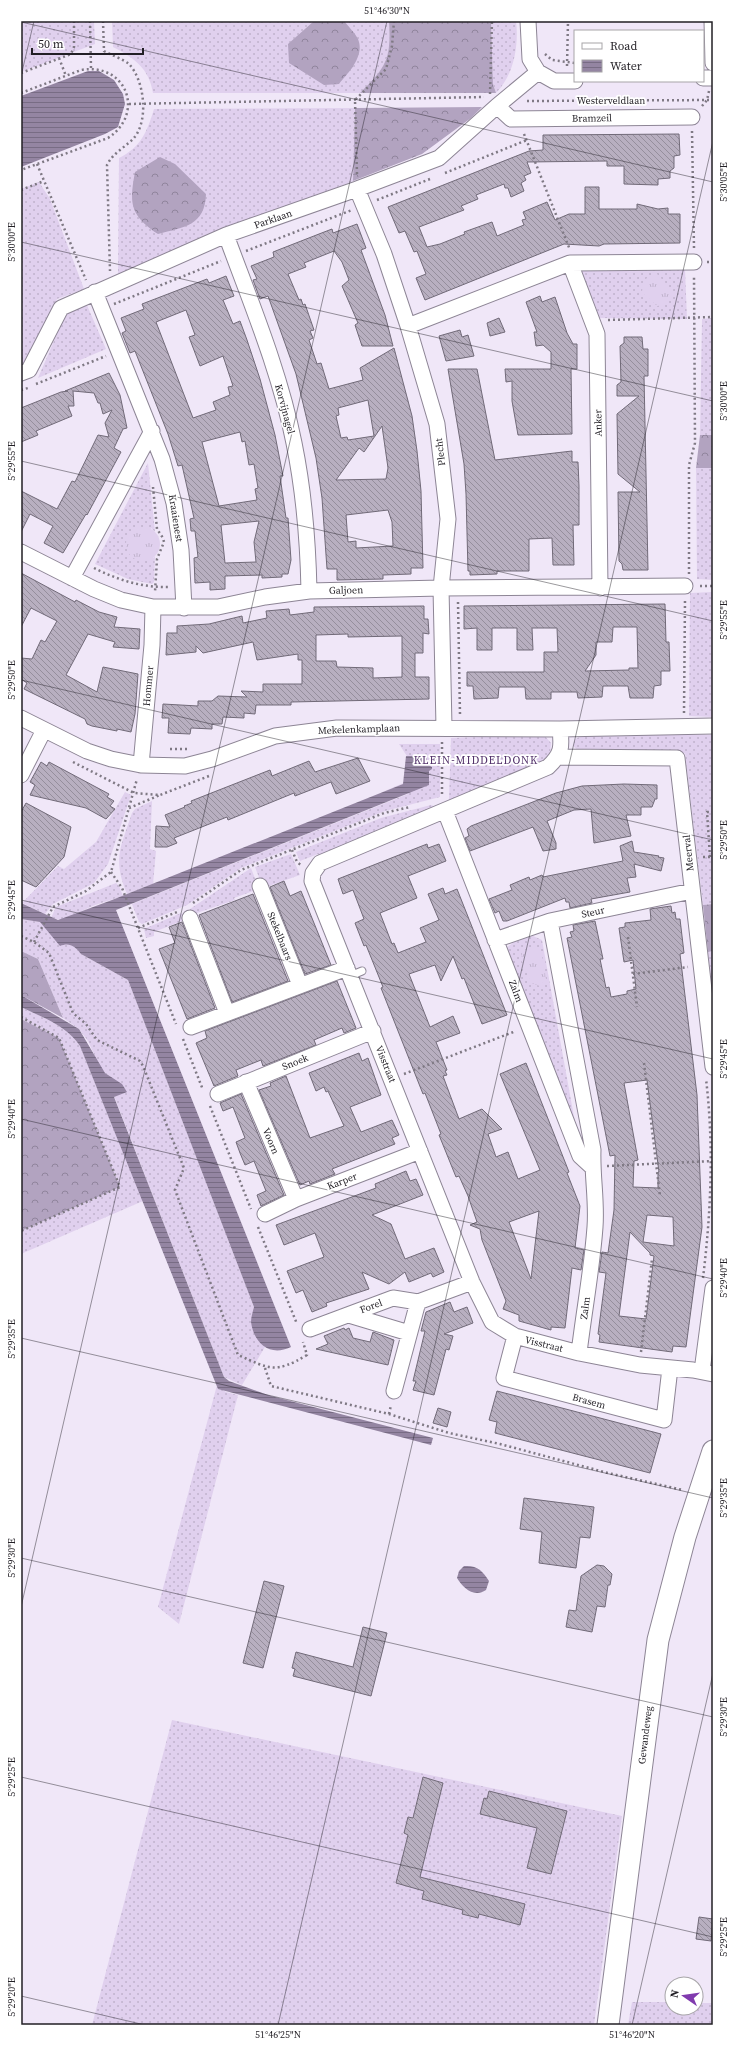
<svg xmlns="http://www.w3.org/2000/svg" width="734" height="2046" font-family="'Source Serif 4',serif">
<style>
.grass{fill:url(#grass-dots)}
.forest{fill:url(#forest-crowns)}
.park{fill:url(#park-tufts)}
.water{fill:url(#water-rules)}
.building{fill:url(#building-back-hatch);stroke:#716a78;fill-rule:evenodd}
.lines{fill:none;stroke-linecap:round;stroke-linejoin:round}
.lane-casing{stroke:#8d8595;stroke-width:9}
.street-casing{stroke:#8d8595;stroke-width:17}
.secondary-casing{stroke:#8d8595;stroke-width:23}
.path{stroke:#7f7984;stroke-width:2.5;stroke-dasharray:2 3;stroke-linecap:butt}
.lane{stroke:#fff;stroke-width:7}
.street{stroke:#fff;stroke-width:15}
.secondary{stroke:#fff;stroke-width:21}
.ticks{fill:none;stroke:#221f25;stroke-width:1;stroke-opacity:0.45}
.labels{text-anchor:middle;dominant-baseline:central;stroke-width:3.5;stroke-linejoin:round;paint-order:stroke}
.street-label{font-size:10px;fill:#221f25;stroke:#fff}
.neighbourhood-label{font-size:11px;letter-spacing:1px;fill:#52316a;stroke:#fff}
.neatline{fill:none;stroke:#221f25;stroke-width:1.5}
.ticks-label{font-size:10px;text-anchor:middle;fill:#221f25}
</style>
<defs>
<pattern id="grass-dots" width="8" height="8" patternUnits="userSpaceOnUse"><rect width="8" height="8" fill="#e0d0ee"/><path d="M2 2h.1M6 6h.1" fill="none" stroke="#c0b2cc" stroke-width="1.8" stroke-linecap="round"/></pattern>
<pattern id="forest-crowns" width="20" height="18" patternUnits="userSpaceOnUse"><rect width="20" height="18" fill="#b2a3c0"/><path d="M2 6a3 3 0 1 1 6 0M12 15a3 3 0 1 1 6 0" fill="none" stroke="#90849c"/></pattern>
<pattern id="park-tufts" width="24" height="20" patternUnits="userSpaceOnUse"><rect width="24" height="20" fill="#e0d0ee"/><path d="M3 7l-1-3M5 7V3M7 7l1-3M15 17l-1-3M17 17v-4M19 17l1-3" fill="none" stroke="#c0b2cc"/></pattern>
<pattern id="water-rules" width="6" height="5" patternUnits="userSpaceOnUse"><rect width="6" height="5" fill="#9485a2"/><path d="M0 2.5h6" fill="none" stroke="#786c84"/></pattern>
<pattern id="building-back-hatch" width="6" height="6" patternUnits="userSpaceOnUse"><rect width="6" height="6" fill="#b8afc0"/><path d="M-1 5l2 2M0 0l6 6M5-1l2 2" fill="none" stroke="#958e9c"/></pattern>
</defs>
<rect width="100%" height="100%" fill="#f0e7f8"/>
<path class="grass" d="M21 21H94L95 44 21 72Z
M112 21H389C391 59 387 66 360 93H153C149 68 134 58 113 47Z
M491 21H516C519 45 514 75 496 93L493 84Z
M355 108 353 181 118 275 119 158C141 147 147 132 154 109Z
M39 182 50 199 84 289 57 299 28 365 21 368V189Z
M579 268 685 269 687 319 597 318V310Z
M86 303 106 349 38 378 66 313Z
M713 318V435H700L702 319Z
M148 463 155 532 151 528 153 558 155 556 154 582 152 584 128 579 95 564Z
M696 468H713V580L697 579Z
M713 592V717L689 716 690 593Z
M544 735 551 743 550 755 536 765 449 800 451 738Z
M584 735H713V904L703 905 685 753H581L573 746 575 739Z
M399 744H440V797L385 811 241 868 187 905 142 924 139 922 132 904 408 794 403 784 380 793 420 776Z
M125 792 131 795 108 864 94 883 53 904 45 914 22 903 58 866 64 869 96 842Z
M152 801 150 849 156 851 153 884 127 894C112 858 121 847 132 813L135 809Z
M431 805 438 808 319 856 318 854 300 861 296 852 381 818Z
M291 854 300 875 263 888 255 867Z
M251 868 259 889 234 898 235 900 191 915 190 909Z
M116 883 119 886 123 896 95 905 62 920 51 918 56 907Z
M181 913 187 919 154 932V936L146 938 144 929Z
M21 919 40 922 64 944C72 944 77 948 81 954L128 980 254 1307C250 1326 252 1332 265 1347L242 1385 224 1377 114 1096 119 1094 111 1077 105 1073 100 1067 88 1041 79 1029 63 1018 38 959 21 951Z
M533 936 542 940 578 1139 506 948 514 942Z
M713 951V996L708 952Z
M21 1007C42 1017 67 1026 80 1046L143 1201 21 1254V1231L120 1187 59 1038 21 1019Z
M217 1385 226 1392 238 1395 179 1624 158 1607Z
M172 1720 622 1816 594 2025H92Z
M632 2002H672V2008H696V2003H713V2025H628Z"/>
<path class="forest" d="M314 21H344C348 26 355 33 358 39 365 56 349 72 339 84L324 85 289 63 288 44Z
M389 21H491L493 84 496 93H360C387 66 391 59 389 21Z
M482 107 471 118 422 154 353 181 355 108Z
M160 157 175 164 206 194C205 226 184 227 158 234 130 215 129 204 135 172Z
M700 435H713V468H696Z
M713 904V951L708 952 703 905Z
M21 951 38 959 63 1018 21 995Z
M21 1019 59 1038 120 1187 21 1231Z"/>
<path class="park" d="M657 274 672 290C671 300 667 305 657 306L642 292 643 282 647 278Z
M126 544a17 17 0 1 1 34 0a17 17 0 1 1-34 0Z
M531 947C545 950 544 967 546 979L540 986 531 983 521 959 522 952Z"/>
<path class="water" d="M88 71H99L114 80 123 94 125 104 118 127 105 134 21 167V96Z
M406 756H426L428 765 432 767V769L429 771V785L116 910 291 1347C270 1357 254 1344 251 1322 251 1317 253 1311 254 1307L128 980 81 954C75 946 69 942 60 946L40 922 21 919V903L58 920 112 900 403 784Z
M21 995 79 1029 105 1073 122 1084 127 1092 114 1097 224 1377 229 1381 271 1396 433 1438 431 1445 218 1389 80 1046C67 1026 42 1017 21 1007Z
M464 1566C477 1565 482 1570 489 1581L486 1590C474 1598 463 1588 457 1578L459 1571Z"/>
<path class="building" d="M679 134 680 155 674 156V168L670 171V178L658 179V185L624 184V166H607V161L527 162 531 173 524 176 526 180 521 183 524 191 511 197 508 188H505L504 184 476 195 478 199 461 206 464 210 419 227 427 247 440 244 465 234 464 232 492 222 497 236 524 225 522 220 526 219 523 212 547 202 555 220 569 214H585V187H599V209H637V204L658 209 668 208V214H680V243L604 244 599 246 564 244 425 300 416 278 426 274 417 251 414 252 405 231 399 233 388 207 529 151 543 150V135Z
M357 224 366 248 361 250 385 315 393 346H362L355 325 358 323 342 286 349 280 342 262 334 251 304 263 306 267 288 274 299 300 301 299 303 305 305 304 314 330 310 331 313 338 309 340 317 364 321 363 329 389 363 380 360 368 394 348 412 416 417 451 421 491 423 568H411V574L383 575V579L337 580V569H327L322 498 316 458 296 374 268 296 260 299 253 280 257 279 251 266 274 257 273 252 319 234 332 229 333 233ZM368 400 374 436 348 440 347 437 341 438 336 416 339 415 338 408ZM382 426 388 468 386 479 336 480 359 448 364 452ZM388 510 392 522 393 546 356 548V541L348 542 346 515Z
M226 276 234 296 223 300 233 324 240 321 247 340 260 379 275 435 283 476H280L286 518H288L291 560 288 574H282V577L262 578V575L225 576V589L210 590V582L195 583 194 558 198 557 195 531H191L190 519 194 518 182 465 178 466 168 434 135 351 130 353 122 333 126 331 121 318 144 309 142 304 207 279 209 283ZM186 310 195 335 189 337 200 366 223 356 233 386 228 387 230 395 213 402 216 410 193 418 156 322ZM240 432 242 442 245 441 249 465 254 464 258 488 255 489 257 500 219 506 202 442ZM259 521 254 542 256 562 225 563 221 525Z
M540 296 542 302 555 297 567 333 573 344H577V369H571L572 434 518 435 512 401V381L506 382 505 369H551V352L543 345 536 346 534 332H537L526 302Z
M499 318 505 332 490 336 487 323Z
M460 330 462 337 468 335 474 356 446 361 439 336Z
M624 337H642L643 349H648V376H644L648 570H623L622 564 619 561 618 492H640L618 474 617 414 639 396H617V385L621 382 620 346 624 343Z
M448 369H477L495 460 572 451V462H578L579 486V525H573L574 565H553L552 538 529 539V571H497V574L470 575V571H468L466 494 464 464Z
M109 373 120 395 127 428 123 429 114 448 121 452 87 515 86 514 63 553 44 543 53 526 30 514 21 532V491L57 509 72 481 75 482 98 435 109 437 105 423 112 410 103 414 100 403H98L94 393 73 391 74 406H68L72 416 36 431 38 435 21 442V408L61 392 68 391H65Z
M21 573 75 602 76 600 99 612 117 617 114 627 140 629 139 649 113 647 115 642 88 634 66 675 97 692 103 667 138 674 135 714 131 732 117 729V731L92 726 87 724 85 719 24 689 27 683 21 679V658L32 659 41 640 45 642 57 621 31 608 21 627Z
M665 604 666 642H669L670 671H661V685L654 686 653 698H630L628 686H603L602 697 578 698 577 692H551V699H526L525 687H499L498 698 474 699 473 686H467V672H544V652H558L557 628H532L533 650H517V628H492V650H477V628L464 629V606ZM613 627H637L638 668H629V670L585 671 596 655V642H612Z
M424 606V619H428L429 634 423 633V653H415V677H429V699L291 702V705H256L255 714 244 713V718L223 717 222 724H212V729L191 728 190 734 168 733 169 718H162L163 704 198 706V701H212L218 696 247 697 241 691 263 692V684H302V660H298V654L257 660 253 642 203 653 196 646V652L166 655 167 633H177V626L209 624 242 616 243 623 267 618 266 611 289 609 290 615 314 612V607ZM348 634V637L402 636V677L373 678V668L337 667 336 661H316V635Z
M358 758 370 781 336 794 331 782 295 796 294 793 228 820 227 817 174 838 177 843 167 847H155L156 826 170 827 165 815 185 807 184 806 192 803 191 801 270 770 272 776 309 761 315 772Z
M41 762 47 766 49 762 109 794 107 797 114 801 110 806 115 809 106 819 86 808 30 795 35 785 30 782Z
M624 784 657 785V799H655L652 807H641V815H626L631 836 594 843 591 809 574 810 547 821 556 843V849L543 851 533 827 470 851 465 838 469 836 467 829 471 826 556 793 582 786Z
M26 803 71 827 64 857 36 887 21 880V812Z
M632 841 634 852 659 856 658 857 664 858 661 871 634 864 636 877 627 878 630 892 591 899 592 903 570 908 569 902H566L565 898 507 921H503L499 911 495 913 489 899 512 890 510 885 529 877 530 880 542 875 543 877 623 861 620 846Z
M427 844 428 848 439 844 446 861 408 876 417 898 380 913 392 944 394 943 398 953 426 942 420 928 439 920 428 894 443 888 445 894 457 889 507 1015 482 1024 464 978 462 979 453 956 441 981 435 965 409 974 430 1027 453 1016 460 1033 436 1042 447 1070 445 1071 447 1075 443 1076 459 1119 482 1109 502 1129 488 1134 496 1157 508 1152 518 1179 540 1170 500 1074 526 1063 569 1172 567 1173 580 1206 575 1248 584 1250 581 1270 572 1268 565 1328 551 1327V1330L519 1321V1315L503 1309 506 1301 482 1240 480 1229 470 1225 477 1222 468 1196 459 1176 456 1177 439 1135 441 1134 425 1093 423 1094 381 988 383 987 366 945 364 946 355 923 364 919 353 890 343 894 338 879ZM539 1211 531 1279 509 1222Z
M284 881 290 896 301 891 331 965 305 974 270 887Z
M253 894 288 981 232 1002 199 915Z
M671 906 672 913 675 912 676 919H680L684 953 680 954 697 1095 702 1227 686 1347 673 1346 672 1352 599 1342 600 1335 598 1334 606 1273 599 1272 602 1252 608 1253 614 1210 615 1155 610 1156 567 938 572 937 570 932 574 931 573 925 595 921 603 959H600L606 988 609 987 611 997 627 994V991L636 989 633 960 624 962 619 928 625 927V923L651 920 650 909ZM647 1080 659 1172H658V1188L633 1187 634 1161 638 1160 624 1083ZM647 1215 673 1217 674 1246 643 1242ZM630 1232 650 1253V1255L654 1256 646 1319 619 1316Z
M182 922 215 1008 187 1019 159 949 175 943 169 927Z
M337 981 356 1028 344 1033 342 1028 314 1040 316 1045 263 1066 261 1060 236 1070 238 1076 214 1086 196 1043 207 1038 205 1031Z
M359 1053 362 1061 368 1058 381 1095 350 1107 361 1132 392 1120 399 1135 392 1138 395 1144 332 1169 335 1174 310 1184 309 1181 300 1185 259 1090 271 1086 270 1083 286 1076 310 1138 344 1126 328 1091 326 1092 324 1087 316 1091 309 1073Z
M241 1094 284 1195 261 1206 257 1195 266 1191 254 1161 245 1165 240 1153 236 1142 245 1138 233 1107 223 1111 220 1103Z
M406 1171 410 1181 416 1179 423 1195 372 1215 391 1224 405 1259 434 1248 444 1272 433 1277 431 1273 409 1282 405 1272 389 1284 362 1272 369 1289 326 1303 327 1306 312 1312 303 1290 296 1293 287 1271 324 1257 315 1233 284 1245 276 1225 376 1188 375 1184Z
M450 1302 454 1312 467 1307 473 1323 444 1334 453 1336 449 1350 446 1349 434 1395 413 1390 416 1381H413L425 1331H421L426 1312Z
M344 1328 345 1330 349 1328 353 1338 370 1342 373 1332 394 1340 388 1365 316 1349 328 1344 324 1336Z
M497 1391 661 1434 650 1473 495 1433 497 1422 489 1420Z
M438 1408 451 1412 447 1427 433 1423Z
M524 1498 594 1507 590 1538 580 1537 576 1568 539 1563 542 1532 520 1529Z
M597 1565 604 1566 612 1574 610 1585H608L605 1607 597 1606 592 1632 566 1627 569 1610 576 1611 581 1576Z
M264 1581 284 1586 263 1668 243 1663Z
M363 1627 387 1633 371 1696 293 1676 295 1669 292 1668 296 1652 353 1667Z
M423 1777 443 1783 420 1877 525 1904 520 1925 479 1914 478 1918 462 1914 463 1910 422 1899 424 1891 396 1883 408 1835 404 1833 408 1817 413 1818Z
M489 1791 567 1811 551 1874 527 1868 537 1828 480 1814 484 1798 487 1799Z
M699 1917 713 1919 711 1941 696 1939Z"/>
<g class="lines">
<g class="lane-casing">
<path id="lane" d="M350 976 362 971"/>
</g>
<g class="street-casing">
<path id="street" d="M528 21 530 59 538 72 554 81H575
M712 21 713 63
M703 78H713
M497 106 511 119 692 117
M357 189 384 254 408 326 437 424 448 519 441 588 444 727
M226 235C251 303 280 372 294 443 304 492 308 541 309 591
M570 263 597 334 600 588
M95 292 162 459 174 503 181 550 184 608
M408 326 570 263 694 262
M21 373 29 370 61 308 226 235 357 189 439 158 497 106 538 72
M21 552 94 589 121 600 153 607H218L265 597 309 591 441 588 685 586
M72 578 152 431
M21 718 87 751 111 759 141 765 185 766 212 759 275 736 337 728 560 729 713 726
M560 729C562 747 562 754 548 767L320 863 313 873 312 881 472 1282 492 1322 515 1336 579 1353 640 1365 693 1370 713 1374
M558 757 677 758 713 1067
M141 765 152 645 153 607
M21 775 44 730
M445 811 580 1156 592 1167
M260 886 300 985
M190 918 227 1013
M550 921 593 1150C592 1176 597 1201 595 1227 592 1269 584 1311 579 1353
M495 940 550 921 692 891
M191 1027 347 968
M246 1082 296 1199
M218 1094 373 1031
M265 1214 296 1199 420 1151
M349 1315 409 1333
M310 1329 393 1298 418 1302 472 1282
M515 1336 504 1378 664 1420 670 1368
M702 1371 713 1288
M394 1391 418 1302"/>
</g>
<g class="secondary-casing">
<path id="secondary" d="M608 2025 658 1640 685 1537 713 1451"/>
</g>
<path class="path" d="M90 21 91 68
M103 21 104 51C111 55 123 59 129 64 145 81 149 122 133 139 124 148 113 153 107 165L110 271
M545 54 552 60 575 63
M59 58 66 76
M567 66 568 21
M21 73 71 54 74 47V21
M21 93 81 70C126 62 146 113 108 138L21 170
M490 94 492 21
M527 101 713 100
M129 104 484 97
M702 106 707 100 709 91
M692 131 694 248
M524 134 570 250
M37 164 86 280
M445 173 527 140
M357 174 355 100 386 69 392 46 394 21
M21 190 44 181
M377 200 430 179
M246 251 352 210
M707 262H713
M114 304 221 261
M608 320 713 317
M36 384 106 356
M21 390 28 388
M153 487 157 529 163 538 164 542 157 559 155 592
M94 568C118 580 143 588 170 587
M689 574V465L695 443 694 275
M700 586H713
M458 602 460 715
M684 713 685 600
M442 742V797
M170 749H187
M73 762 134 793 160 795 209 776
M129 808 160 795
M292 850 297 862 301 865
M703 857H713
M710 857 707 812H713
M111 872 122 888 176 1024
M193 903 241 870 384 813 410 807
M138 928 177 912
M21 936 34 942 49 953 73 1013 86 1024 97 1040 140 1061 143 1066 184 1168 175 1190 238 1355C270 1369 275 1374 307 1355L303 1342
M628 937 637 1007
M34 942 53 907 86 891 111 872 137 779
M633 974 688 967
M21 1017 59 1038 120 1187 21 1231
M183 1039 203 1090
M644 1063 660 1196
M404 1074 516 1031
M210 1106 251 1209
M607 1166 712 1161
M258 1227 297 1324
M703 1278C711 1212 714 1146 706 1079
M641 1352 652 1259
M265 1368 271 1386 389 1414 449 1433 500 1444 608 1473 683 1490
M389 1414 391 1405"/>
<use href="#lane" class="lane"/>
<use href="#street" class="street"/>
<use href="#secondary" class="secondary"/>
</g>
<path class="ticks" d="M21 22 713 182M21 76 34 21M21 242 713 401M21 461 713 621M21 680 713 840M21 900 713 1059M21 1119 713 1279M21 1338 713 1498M21 1558 713 1717M21 1607 387 21M21 1777 713 1937M21 1996 145 2025M278 2025 713 141M632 2025 713 1673"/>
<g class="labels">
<g class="street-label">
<text x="611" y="100">Westerveldlaan</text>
<text transform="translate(592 118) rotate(-1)">Bramzeil</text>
<text transform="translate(273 219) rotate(-19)">Parklaan</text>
<text transform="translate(285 409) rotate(75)">Korvijnagel</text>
<text transform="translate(598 423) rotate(-91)">Anker</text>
<text transform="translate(440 452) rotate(-97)">Plecht</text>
<text transform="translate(176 518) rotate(81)">Kraaienest</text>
<text transform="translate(346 590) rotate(-1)">Galjoen</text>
<text transform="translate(148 686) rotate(-85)">Hommer</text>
<text transform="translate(359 729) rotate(-2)">Mekelenkamplaan</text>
<text transform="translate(688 853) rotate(-96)">Meerval</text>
<text transform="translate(593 912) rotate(-12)">Steur</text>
<text transform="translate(280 936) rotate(68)">Stekelbaars</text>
<text transform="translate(516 991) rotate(69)">Zalm</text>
<text transform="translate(295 1062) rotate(-22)">Snoek</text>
<text transform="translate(386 1064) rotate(68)">Visstraat</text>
<text transform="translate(271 1141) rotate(67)">Voorn</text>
<text transform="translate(342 1181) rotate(-21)">Karper</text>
<text transform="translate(371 1306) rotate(-21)">Forel</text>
<text transform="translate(585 1308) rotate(-82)">Zalm</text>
<text transform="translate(544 1344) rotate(14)">Visstraat</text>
<text transform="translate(589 1401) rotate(15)">Brasem</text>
<text transform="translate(645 1735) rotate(-83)">Gewandeweg</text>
</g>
<g class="neighbourhood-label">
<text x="476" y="760">KLEIN-MIDDELDONK</text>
</g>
</g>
<rect width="734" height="2046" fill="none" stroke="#ffffff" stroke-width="44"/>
<rect x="574" y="30" width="130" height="52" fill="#ffffff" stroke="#a7a5a8"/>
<rect x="582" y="43" width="20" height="6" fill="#ffffff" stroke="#a7a5a8"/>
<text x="610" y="50" font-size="12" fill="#221f25">Road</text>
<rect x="582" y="60" width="20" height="12" fill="url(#water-rules)" stroke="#a7a5a8"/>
<text x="610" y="70" font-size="12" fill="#221f25">Water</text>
<g transform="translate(684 1996) rotate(283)"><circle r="19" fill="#ffffff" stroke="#a7a5a8"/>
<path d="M0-3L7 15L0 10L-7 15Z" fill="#803bae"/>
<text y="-6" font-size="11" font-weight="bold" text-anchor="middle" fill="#221f25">N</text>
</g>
<path d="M32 48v6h111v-6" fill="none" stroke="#221f25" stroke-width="2"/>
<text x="38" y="48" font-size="12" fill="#221f25" stroke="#ffffff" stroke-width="3" paint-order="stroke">50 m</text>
<rect x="22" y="22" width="690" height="2002" class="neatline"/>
<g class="ticks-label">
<text x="387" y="14">51°46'30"N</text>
<text transform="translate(723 182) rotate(-90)" y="4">5°30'05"E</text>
<text transform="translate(11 242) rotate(-90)" y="4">5°30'00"E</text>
<text transform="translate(723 401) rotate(-90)" y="4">5°30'00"E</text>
<text transform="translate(11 461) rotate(-90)" y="4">5°29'55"E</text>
<text transform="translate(723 620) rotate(-90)" y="4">5°29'55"E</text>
<text transform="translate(11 680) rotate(-90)" y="4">5°29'50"E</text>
<text transform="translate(723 840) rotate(-90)" y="4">5°29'50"E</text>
<text transform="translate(11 900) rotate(-90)" y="4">5°29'45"E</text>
<text transform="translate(723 1059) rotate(-90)" y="4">5°29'45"E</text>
<text transform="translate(11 1119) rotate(-90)" y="4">5°29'40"E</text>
<text transform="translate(723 1278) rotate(-90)" y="4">5°29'40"E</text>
<text transform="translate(11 1339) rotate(-90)" y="4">5°29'35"E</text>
<text transform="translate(723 1498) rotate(-90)" y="4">5°29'35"E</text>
<text transform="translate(11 1558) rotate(-90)" y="4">5°29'30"E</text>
<text transform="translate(723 1717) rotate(-90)" y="4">5°29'30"E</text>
<text transform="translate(11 1777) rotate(-90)" y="4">5°29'25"E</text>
<text transform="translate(723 1937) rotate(-90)" y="4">5°29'25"E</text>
<text transform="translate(11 1997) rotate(-90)" y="4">5°29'20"E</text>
<text x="278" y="2038">51°46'25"N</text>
<text x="632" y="2038">51°46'20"N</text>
</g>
</svg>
